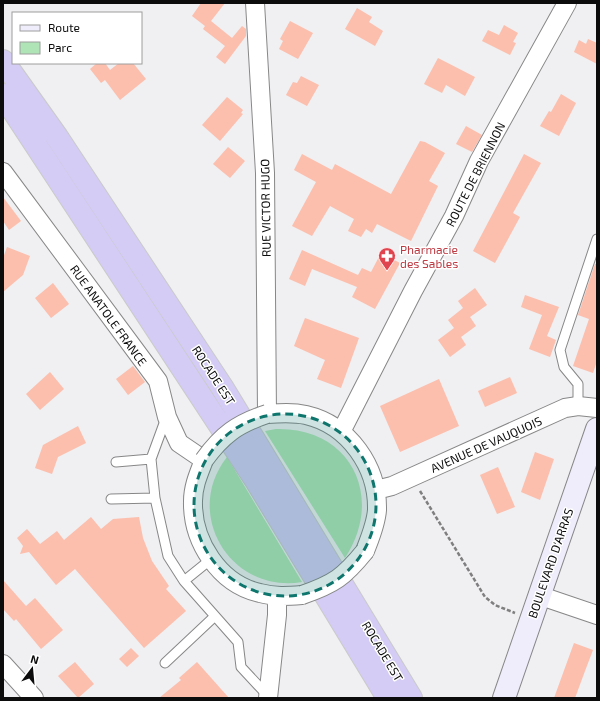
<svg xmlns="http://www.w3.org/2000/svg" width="600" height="701" font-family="'Exo 2',sans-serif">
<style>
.green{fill:#afe4b6}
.building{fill:#fcbead}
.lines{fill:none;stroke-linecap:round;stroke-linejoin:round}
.service-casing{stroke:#878788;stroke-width:11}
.minor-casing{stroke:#878788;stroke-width:20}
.secondary-casing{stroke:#878788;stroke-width:24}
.trunk-casing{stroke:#cacaca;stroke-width:24}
.path{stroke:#807f80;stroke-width:2.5;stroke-dasharray:4 2;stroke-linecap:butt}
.service{stroke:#fff;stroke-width:9}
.minor{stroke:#fff;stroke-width:18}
.secondary{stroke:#efecfb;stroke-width:22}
.trunk{stroke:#d4ccf4;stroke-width:22}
.minor-bridge-casing{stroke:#878788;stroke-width:20;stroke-linecap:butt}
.minor-bridge{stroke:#fff;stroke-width:18}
.marked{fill:#0f766e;fill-opacity:0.2;stroke:#0f766e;stroke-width:3;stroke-dasharray:8 5;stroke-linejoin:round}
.labels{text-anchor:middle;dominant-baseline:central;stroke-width:3;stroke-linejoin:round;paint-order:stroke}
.street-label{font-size:12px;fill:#0c0c0c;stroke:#fff}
.health-label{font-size:12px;fill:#be3a42;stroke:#fff;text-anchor:start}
</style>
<rect width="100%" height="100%" fill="#f0eff1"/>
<path class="green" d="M276 429C351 427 385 497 345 558L265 431Z
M227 457 302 582C231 594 182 514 227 457Z"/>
<path class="building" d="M201 3H225L211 21 232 38 242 26 246 29V36L225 64 216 57 225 46 203 29 205 26 192 16Z
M357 8 372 17 369 22 383 31 375 46 345 29Z
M290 21 313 33 298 59 279 49 283 41 280 39Z
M504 25 518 33 513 42 516 43 510 55 482 41 488 30 499 35Z
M588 39 597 43V64L574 52 579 40 586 44Z
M438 58 475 77 465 96 446 85 442 93 424 84Z
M97 63H105L110 70 119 63H133L146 79 120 100 105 80 101 83 90 69Z
M301 76 319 85 307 106 286 95 293 82 297 83Z
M561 94 576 103 559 136 540 126 549 111 551 112Z
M227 97 243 110 241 113 243 114 220 141 202 125Z
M466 126 482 135 472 152 456 144Z
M420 141 425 142 445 153 429 181 438 186 411 241 377 224 372 233 366 229 361 237 348 231 354 219 330 206 312 236 292 226 316 182 294 170 302 154 332 170 335 164 391 194Z
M228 147 245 161 230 178 213 164Z
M524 154 541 163 513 213 520 217 495 263 473 251Z
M3 197 21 221 9 230 3 221Z
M7 247 30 256 23 275 3 292V258Z
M302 250 358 275 362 268 371 272 381 253 400 263 375 309 352 297 357 287 312 269 305 286 289 279Z
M595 264H597V361L593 373 573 366 589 319 578 315Z
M53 283 69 304 51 318 35 298Z
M475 288 487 305 470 317 476 326 461 337 466 345 450 357 438 340 454 328 448 320 463 308 458 301Z
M525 295 559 307 547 336 556 340 550 357 529 349 542 315 521 307Z
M305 318 359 338 341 388 317 379 325 360 294 346Z
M133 366 145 382 128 395 116 379Z
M50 372 64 389 40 410 26 394Z
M510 377 517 393 485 407 478 391Z
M439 379 459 426 400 452 380 406Z
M78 426 86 443 58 457 52 474 35 468 43 445Z
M535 452 554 459 540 500 521 492Z
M498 467 515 507 497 514 480 475Z
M91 517 101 529 113 519 139 517 143 538 152 561 169 586 166 589 186 611 144 648 75 569 56 585 29 552 20 554 23 546 17 538 27 529 40 544 57 531 64 540Z
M3 580 26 606 35 598 63 630 41 649 16 619 14 621 3 609Z
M574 643 593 650 585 671 575 698H554Z
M131 648 139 656 127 667 119 659Z
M75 662 94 684 78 698 58 676Z
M197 662 229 698H159L181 680 179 678Z"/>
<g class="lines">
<g class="service-casing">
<path id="service" d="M578 406V384L564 367 560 350 597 239
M116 462 151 459 166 418
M155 498 168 556 184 581 210 560
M111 499 155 498 151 459
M184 581 238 642 241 667 268 696
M165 663 215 616"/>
</g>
<g class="minor-casing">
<path id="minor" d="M255 3 265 173 267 414C280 413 293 412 306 415 349 425 378 467 377 510 376 524 370 538 365 551
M3 172 158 381 167 417 179 443 204 460C199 473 193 486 193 501 192 541 219 584 260 593 274 597 288 596 302 595
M341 432 413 291 454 216 479 161 567 3
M376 490 392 486 565 408 578 406 597 408
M538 595 597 615
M3 664 34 698
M268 698 277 615V597"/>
</g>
<g class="secondary-casing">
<path id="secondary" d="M504 698 597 429"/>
</g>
<g class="trunk-casing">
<path id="trunk" d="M3 61 57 137 222 387 411 698
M3 95 257 482 388 698"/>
</g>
<path class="path" d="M420 491 485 597 495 605 515 613"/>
<use href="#service" class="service"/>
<use href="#minor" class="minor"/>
<use href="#secondary" class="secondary"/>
<use href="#trunk" class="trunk"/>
<g class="minor-bridge-casing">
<path id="minor-bridge" d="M204 460C222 435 237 424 267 414
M302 595C334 584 344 577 365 551"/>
</g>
<use href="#minor-bridge" class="minor-bridge"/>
</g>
<path class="marked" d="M194 505a91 91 0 1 1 182 0a91 91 0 1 1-182 0Z"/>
<defs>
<g id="pharmacy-pin" transform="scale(0.9)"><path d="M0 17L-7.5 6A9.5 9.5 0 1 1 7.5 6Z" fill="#e0444e" stroke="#fff"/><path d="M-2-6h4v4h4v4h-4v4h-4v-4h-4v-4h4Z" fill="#fff"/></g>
</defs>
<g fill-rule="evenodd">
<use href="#pharmacy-pin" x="387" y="256"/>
</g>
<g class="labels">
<g class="street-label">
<text transform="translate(475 174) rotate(-63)">ROUTE DE BRIENNON</text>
<text transform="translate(265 208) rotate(-91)">RUE VICTOR HUGO</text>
<text transform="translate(109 315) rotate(54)">RUE ANATOLE FRANCE</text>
<text transform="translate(214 375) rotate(57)">ROCADE EST</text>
<text transform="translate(486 444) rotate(-24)">AVENUE DE VAUQUOIS</text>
<text transform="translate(550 563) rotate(-71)">BOULEVARD D'ARRAS</text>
<text transform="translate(383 651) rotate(59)">ROCADE EST</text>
</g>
<g class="health-label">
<text x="400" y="249">Pharmacie<tspan x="400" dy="14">des Sables</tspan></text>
</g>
</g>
<rect width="600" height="701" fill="none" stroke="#0c0c0c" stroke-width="8"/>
<rect x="12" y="12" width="130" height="52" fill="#ffffff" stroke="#9e9e9e"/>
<rect x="20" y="25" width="20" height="6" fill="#efecfb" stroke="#9e9e9e"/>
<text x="48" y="32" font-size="12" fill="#0c0c0c">Route</text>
<rect x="20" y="42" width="20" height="12" fill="#afe4b6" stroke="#9e9e9e"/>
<text x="48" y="52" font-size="12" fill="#0c0c0c">Parc</text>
<g transform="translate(32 669) rotate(16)" stroke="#ffffff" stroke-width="3" paint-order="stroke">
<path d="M0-3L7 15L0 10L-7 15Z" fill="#0c0c0c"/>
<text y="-6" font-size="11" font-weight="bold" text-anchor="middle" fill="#0c0c0c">N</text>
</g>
</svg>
